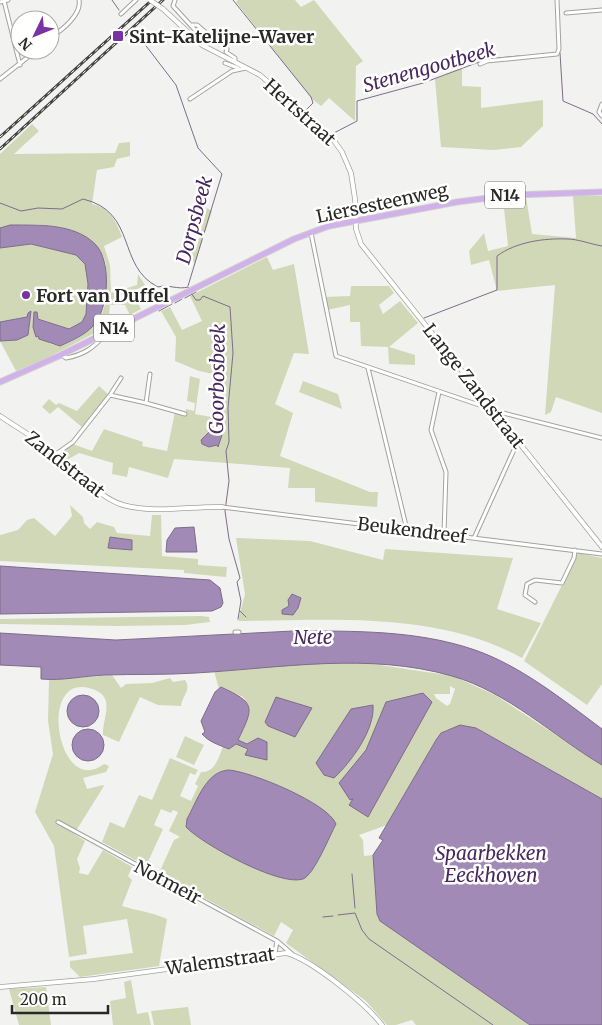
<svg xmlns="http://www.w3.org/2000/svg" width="602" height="1025" font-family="Merriweather,serif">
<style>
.green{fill:#d1d8b7;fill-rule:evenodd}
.water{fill:#a18ab5;stroke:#7d6d8a}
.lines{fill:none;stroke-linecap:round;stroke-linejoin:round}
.stream{stroke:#7d6d8a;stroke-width:1}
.minor-casing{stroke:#a2a29f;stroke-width:5}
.tertiary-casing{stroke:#a2a29f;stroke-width:5.5}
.primary-casing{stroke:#d0d0cf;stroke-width:7}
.minor{stroke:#fff;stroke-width:3}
.tertiary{stroke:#fff;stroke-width:4}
.primary{stroke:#d0b1e9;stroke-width:5}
.rail-casing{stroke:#444443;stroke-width:3}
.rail{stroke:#fffffe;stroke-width:1;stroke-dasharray:4;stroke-linecap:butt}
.tertiary-bridge-casing{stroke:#a2a29f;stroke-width:5.5;stroke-linecap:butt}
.tertiary-bridge{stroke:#fff;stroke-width:4}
.poi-dot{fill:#7832a6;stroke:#fffffe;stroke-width:2}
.labels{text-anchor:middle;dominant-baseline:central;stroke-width:5;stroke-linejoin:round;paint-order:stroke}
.shield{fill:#fffffe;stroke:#686868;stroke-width:1}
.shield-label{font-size:16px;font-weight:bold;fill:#282827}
.poi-label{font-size:18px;font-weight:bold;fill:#282827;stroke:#fffffe;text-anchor:start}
.street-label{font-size:18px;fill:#282827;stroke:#fffffe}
.water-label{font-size:19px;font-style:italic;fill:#48285f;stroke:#fffffe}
</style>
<rect width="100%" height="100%" fill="#f2f3f0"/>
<path class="green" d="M238 0H295L301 7 314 0 363 61 356 66 355 121 329 98 321 106 312 99 236 2Z
M462 68V86L481 87V108L543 100V126L521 147 494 150 441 147 435 79Z
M32 124 39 131 14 154 115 153 119 143 130 142V156L117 159 114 167 97 170 92 204C109 207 117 222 122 237L104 246 110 265 111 293 137 285 138 274 145 285 132 292 141 309 130 315 125 305H110L108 326 45 359 16 371 0 341 17 338 29 331V313L27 317 0 322V248L31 244 76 255 85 264 88 284 86 314 82 322 69 329 37 318 34 320C32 333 48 348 62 345 77 341 98 326 103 311 108 298 106 278 106 264 96 225 32 219 0 228V154Z
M573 196H602V413L556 397 551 412 545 415 555 285 497 291 489 260 471 265 469 251 484 233 488 251 508 246 503 199 526 197 532 234 576 238Z
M207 208 212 211 195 264 187 253 193 252 197 246Z
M267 257 273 270 294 264 309 354 294 353 275 404 293 413 280 456 370 492H378L377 507 315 502V488H288L290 468 174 459 168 478 129 467 127 477 112 474 113 463 79 453 67 460 60 453 73 444 92 451 104 429 143 442 142 446 167 451 175 412 185 415 186 409 194 411 195 403 187 401 190 376 200 379 195 414 222 419 224 376 199 371 175 361 176 337 161 311 170 307 182 330 202 321 190 296Z
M351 286H389L394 293 379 305 383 314 400 301 418 323 389 347 415 355V365L389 364 388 347 361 346 360 322H350V305L327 310 324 297 350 296Z
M303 381 338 394 342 409 299 392Z
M99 386 108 394 83 428 58 407 50 414 42 407 49 399 56 405 59 403 77 411Z
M70 505 83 517 84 523 90 529 97 522 114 527 117 533 150 536 152 515H161L162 556 198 559V565L227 567 226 577 184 573V570L0 561V535L18 530 27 520 34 518 55 536 72 516Z
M236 538 310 541 383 560 385 549 513 558 497 609 541 623 522 658C438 611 331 620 238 621L245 594Z
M578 553 602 558V684L587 705 524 661Z
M201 616 209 617 210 622 185 625 117 626 0 624V619Z
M360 662 453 676 495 695 602 765V799L476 728 446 730 436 740 387 825 359 835 363 840 364 856 373 855 377 914 380 921 530 1025H416L412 1020 396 1025H387L366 1001 286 943 293 930 281 922 274 936 159 873 174 840 180 837 169 831 178 812 173 810 171 813 161 809 154 825 163 829 146 866 102 842 110 822 124 828 139 795 152 800 170 758 198 770 195 775 190 773 180 796 191 801 198 786 195 784 201 772C215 773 219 757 223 746L229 749 236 744 248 749 246 755 258 738 247 744 238 740 244 728 247 703 243 697 222 687 219 689 214 671 266 666ZM450 686 455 689 450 704 447 706 436 698 434 694H450Z
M112 675 121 688 126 684 152 683 170 678 173 682 185 680C192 690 182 696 181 706L158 705 140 697 119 742 103 735C102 717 118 695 89 688 37 674 58 799 104 764L109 766 106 772 83 778 87 789 103 785 104 786 74 834 85 841 77 859 80 868 79 873 88 875 103 850 132 867 128 876 132 880 122 906C138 911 152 912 167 919L159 966 80 977 70 967V961L133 953 127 919 83 926 87 954 69 957 54 846 35 812 53 754 48 721 49 680Z
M185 736 204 745 194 765 176 757Z
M131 980 137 1014 148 1012 151 1025H113L110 1001 126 998 124 982Z
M46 987 51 1025H19L9 989Z
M188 1007 191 1025H154L151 1011Z"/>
<path class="water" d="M10 225C37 225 74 223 95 244 112 260 109 310 93 326 85 335 71 341 60 346L39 339 38 336 36 337 33 327 34 312H37L38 319 69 329 82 322 86 314 88 284 85 264 76 255 31 244 0 248V228Z
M31 311 28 335 17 340 0 341V322L27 317 28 313Z
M209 432 222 435 218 447 217 445 209 447 202 444 201 440Z
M194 527 197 552H166L167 540 175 528Z
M110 537 132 540V550L108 548Z
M0 566 210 580 220 588 223 603 221 607 212 611 0 614Z
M292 594 301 598 298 608 293 615 282 614V610L289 606 288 600Z
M293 631C354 631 417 630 475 650 521 666 563 700 602 729V765C553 736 508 692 452 676 368 652 281 668 196 673 165 675 135 674 105 675 83 676 62 681 41 679V667L0 665V633L116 640Z
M221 687C256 703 254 707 238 740L247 744 258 738 267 742V760L245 755 248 749 236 744 229 749C219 745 209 742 202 734L205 732 201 721 215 692Z
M423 693 432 702 368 817 349 805 353 799 350 800 339 783 366 750 386 702Z
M67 711a16 16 0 1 1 32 0a16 16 0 1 1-32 0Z
M276 697 312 708 295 737 268 726 265 722Z
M373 705C375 730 351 762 334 778L324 775 316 763 351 709Z
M460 725 476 728 602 799V1025H530L380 921 377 914 373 855 383 840 379 838 436 740 441 733Z
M72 745a16 16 0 1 1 32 0a16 16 0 1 1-32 0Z
M229 770C252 772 328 803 336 824 330 835 314 875 303 879 280 887 202 844 186 827L187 819C197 801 206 771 229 770Z"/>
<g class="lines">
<path class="stream" d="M112 0 119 10
M233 0 311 97 313 103 305 111
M135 32V33
M137 34 176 85 198 148 222 174 188 286
M560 53 563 101 593 114 602 124
M332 134 357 121V101L423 83 487 59 519 56
M0 203 21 211 38 208 62 209 83 199C138 212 116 266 158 287 168 284 178 290 188 287L190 289
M191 293 196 300H200L203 296 230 307 233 353 228 408 229 442 226 451 229 481 225 511 229 539 240 578 237 582 241 601 238 619
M185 298 196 292
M175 303 182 299
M159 311 172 304
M424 318 497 290V256C516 242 544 238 567 239 578 239 590 244 602 246
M240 611 246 617
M352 874 355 908
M338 915 355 913 362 930 369 939 493 1025
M323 917 333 916"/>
<g class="minor-casing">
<path id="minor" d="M175 0 173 6 206 42V47
M4 1 20 65
M0 2 8 0
M566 13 602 10
M121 14 136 0
M191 25H197L212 38
M50 37C62 31 82 14 79 0
M227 49 226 52 235 58V62
M225 63 238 68
M480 64 487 61 557 54 559 49 557 0
M0 79 37 50
M190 99 232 71 246 68
M602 104 599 112 602 116
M311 233 336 356 482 406 488 405
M62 355 66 358C83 355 94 348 104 335
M368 368 407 530
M439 392 431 430 446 472 444 534
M110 395 121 378
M146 403 185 414
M496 414 503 413 602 438
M56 454 73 442 110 395 146 403 150 374
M222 507 602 554
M474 538 518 441
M535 602 525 595 527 584 535 580 562 583 574 558 575 550
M235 632H239
M58 822 277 941 292 954
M275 953 277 941"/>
</g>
<g class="tertiary-casing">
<path id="tertiary" d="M163 9 202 45 260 75 332 138 342 152 351 173 355 199 356 229 361 244 602 547
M0 416C21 430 43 443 63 459 84 474 97 497 123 505 155 514 190 506 222 507
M0 987 94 979 286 953C311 959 366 1004 382 1025"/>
</g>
<g class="primary-casing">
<path id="primary" d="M0 382 61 355 294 239 329 226 457 202 512 195 602 192"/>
</g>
<use href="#minor" class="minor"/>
<use href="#tertiary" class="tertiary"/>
<use href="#primary" class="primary"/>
<g class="rail-casing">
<path id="rail" d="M0 137 152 0
M0 149 163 0"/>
</g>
<use href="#rail" class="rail"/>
<g class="tertiary-bridge-casing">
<path id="tertiary-bridge" d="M150 0 163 9"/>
</g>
<use href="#tertiary-bridge" class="tertiary-bridge"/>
</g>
<g class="poi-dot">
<rect x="112" y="30" width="12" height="12" rx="2.5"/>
<circle cx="26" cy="295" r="5"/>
</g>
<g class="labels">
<g class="shield">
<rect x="485" y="181.5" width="40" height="27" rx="4"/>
<rect x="94" y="314.5" width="40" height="27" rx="4"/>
</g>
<g class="shield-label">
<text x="505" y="195">N14</text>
<text x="114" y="328">N14</text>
</g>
<g class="poi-label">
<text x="129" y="36">Sint-Katelijne-Waver</text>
<text x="36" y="295">Fort van Duffel</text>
</g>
<g class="street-label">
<text transform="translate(300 112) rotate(42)">Hertstraat</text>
<text transform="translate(382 203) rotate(-12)">Liersesteenweg</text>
<text transform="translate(474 386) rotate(52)">Lange Zandstraat</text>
<text transform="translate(65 464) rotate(38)">Zandstraat</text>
<text transform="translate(412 530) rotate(7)">Beukendreef</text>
<text transform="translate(168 882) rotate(28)">Notmeir</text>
<text transform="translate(220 961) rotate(-8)">Walemstraat</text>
</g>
<g class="water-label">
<text transform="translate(429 67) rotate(-16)">Stenengootbeek</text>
<text transform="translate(194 220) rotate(-75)">Dorpsbeek</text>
<text transform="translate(217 379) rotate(-89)">Goorbosbeek</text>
<text x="313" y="637">Nete</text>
<text x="491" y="853">Spaarbekken<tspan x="491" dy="22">Eeckhoven</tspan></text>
</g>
</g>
<g transform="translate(35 35) rotate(227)"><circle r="24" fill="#fffffe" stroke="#a9a9a8"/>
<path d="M0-4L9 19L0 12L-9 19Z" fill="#7832a6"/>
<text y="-8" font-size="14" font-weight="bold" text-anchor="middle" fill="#282827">N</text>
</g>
<path d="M12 1005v8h96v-8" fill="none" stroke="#282827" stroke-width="2.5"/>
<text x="20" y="1005" font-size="15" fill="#282827" stroke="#fffffe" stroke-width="4" paint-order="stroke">200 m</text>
</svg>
